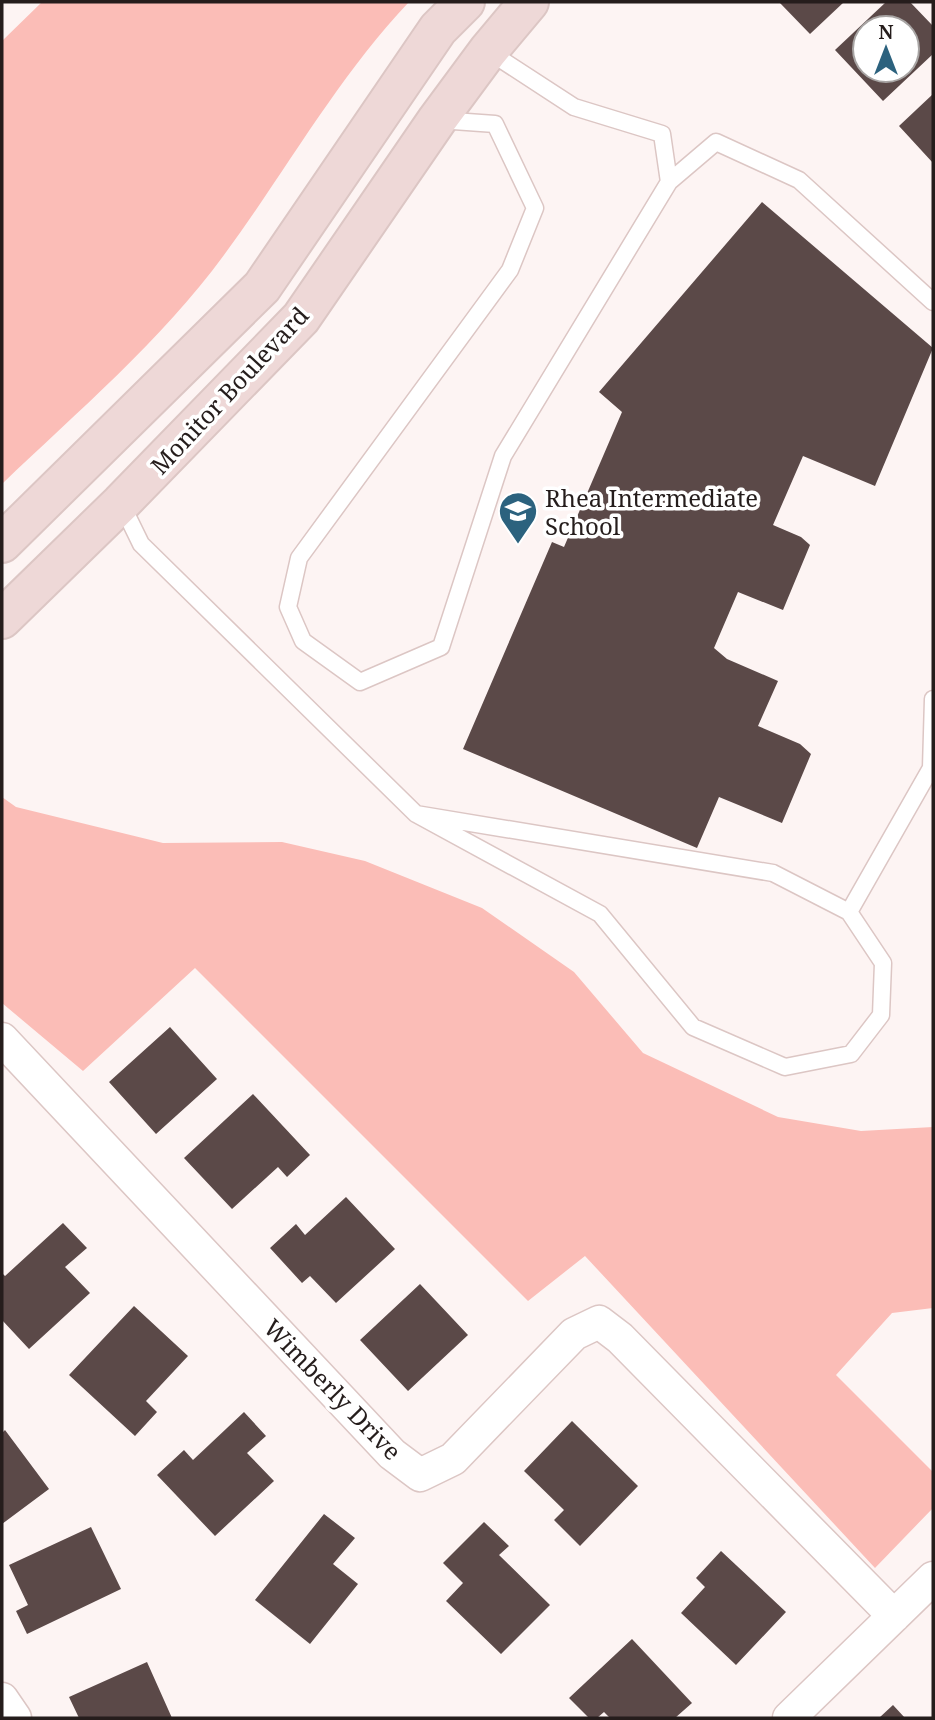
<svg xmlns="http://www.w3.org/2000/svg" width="935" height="1720" font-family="'Noto Serif',serif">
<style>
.green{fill:#fbbdb7}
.building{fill:#5b4948;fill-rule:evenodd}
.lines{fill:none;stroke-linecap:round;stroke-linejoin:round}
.lane-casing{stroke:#dcc6c4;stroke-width:19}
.street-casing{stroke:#dcc6c4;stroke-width:35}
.secondary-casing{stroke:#dcc6c4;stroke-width:42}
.lane{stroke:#fff;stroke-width:16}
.street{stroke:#fff;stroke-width:32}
.secondary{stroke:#eed8d7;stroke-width:38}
.labels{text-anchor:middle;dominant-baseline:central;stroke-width:7;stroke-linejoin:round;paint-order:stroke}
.street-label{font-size:24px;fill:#251d1c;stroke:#fff}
.poi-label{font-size:24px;fill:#251d1c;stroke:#fff;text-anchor:start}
</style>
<rect width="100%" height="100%" fill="#fdf4f3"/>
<path class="green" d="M42 2H409C337 78 286 171 224 255 161 341 78 411 2 484V41Z
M2 797 16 807 163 843 282 842 365 861 482 908 574 972 643 1053 778 1117 861 1131 933 1127V1308L892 1313 836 1375 933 1472V1508L875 1568 585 1256 528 1301 195 968 83 1071 2 1003Z"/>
<path class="building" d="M779 2H844L810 34Z
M886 2H910L933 26V54L883 101 835 50ZM865 28H907V70H865Z
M933 94V163L899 126Z
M762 202 933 348 875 486 803 456 773 525 801 537 810 545 783 610 738 592 714 648 727 659 778 681 758 726 800 744 811 754 782 823 719 797 697 848 463 749 552 542 564 547 622 412 599 392Z
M170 1027 217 1079 156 1134 109 1082Z
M253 1094 310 1155 287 1177 278 1167 232 1209 184 1158Z
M346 1197 395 1249 336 1303 310 1276 302 1283 270 1248 296 1224 305 1235Z
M63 1223 87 1248 65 1267 90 1293 29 1349 2 1320V1273L5 1276Z
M420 1284 468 1335 408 1391 360 1340Z
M134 1306 188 1356 146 1401 157 1412 135 1436 69 1375Z
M244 1412 266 1436 247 1453 274 1481 215 1536 157 1475 184 1450 193 1460Z
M572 1421 638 1486 580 1546 554 1520 564 1510 524 1471Z
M5 1430 49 1489 2 1524V1433Z
M324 1514 355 1538 333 1564 358 1584 310 1644 255 1600Z
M484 1522 509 1546 499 1555 550 1605 501 1654 446 1601 463 1583 443 1563Z
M91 1527 121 1589 27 1634 16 1611 28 1605 9 1565Z
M721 1551 786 1612 736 1665 681 1613 705 1587 696 1578Z
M632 1639 692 1703 675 1718H610L604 1712 597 1718H589L569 1698Z
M147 1662 172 1718H79L69 1697Z
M893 1705 905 1718H879Z"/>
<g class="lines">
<g class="lane-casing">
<path id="lane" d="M439 120 495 124 535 208 510 270 299 558 288 607 303 641 360 682 441 647 503 456 669 182 662 134 574 107 488 51
M669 182 716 142 799 180 933 302
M121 503 141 544 416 814 600 914 693 1027 785 1067 851 1054 881 1015 883 963 849 912 773 873 416 814
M849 912 931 768 933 699"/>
</g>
<g class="street-casing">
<path id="street" d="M2 1039 392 1454 420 1475 453 1459 574 1334 599 1322 620 1338 894 1616
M2 1699 15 1718
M789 1718 933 1578"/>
</g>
<g class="secondary-casing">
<path id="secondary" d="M2 543 262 287 438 29 465 2
M2 619 121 503 301 318 437 120 488 51 529 2"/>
</g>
<use href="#lane" class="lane"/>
<use href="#street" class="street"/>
<use href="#secondary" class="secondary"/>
</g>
<defs>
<g id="school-pin" transform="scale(2.0125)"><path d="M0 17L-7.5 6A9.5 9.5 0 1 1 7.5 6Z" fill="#2c627e" stroke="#fff"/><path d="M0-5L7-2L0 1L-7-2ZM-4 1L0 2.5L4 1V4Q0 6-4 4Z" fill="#fff"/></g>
</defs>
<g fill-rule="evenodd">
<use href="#school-pin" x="518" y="511"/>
</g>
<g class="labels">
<g class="street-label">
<text transform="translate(229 390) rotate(-47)">Monitor Boulevard</text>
<text transform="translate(333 1389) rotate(46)">Wimberly Drive</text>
</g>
<g class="poi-label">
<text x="545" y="497">Rhea Intermediate<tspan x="545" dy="28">School</tspan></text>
</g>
</g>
<rect width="935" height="1720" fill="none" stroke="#251d1c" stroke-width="7"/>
<g transform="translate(886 49)"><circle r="33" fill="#ffffff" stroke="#a8a5a4" stroke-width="2"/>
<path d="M0-5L12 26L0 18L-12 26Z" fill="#2c627e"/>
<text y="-10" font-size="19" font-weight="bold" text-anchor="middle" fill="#251d1c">N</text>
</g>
</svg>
